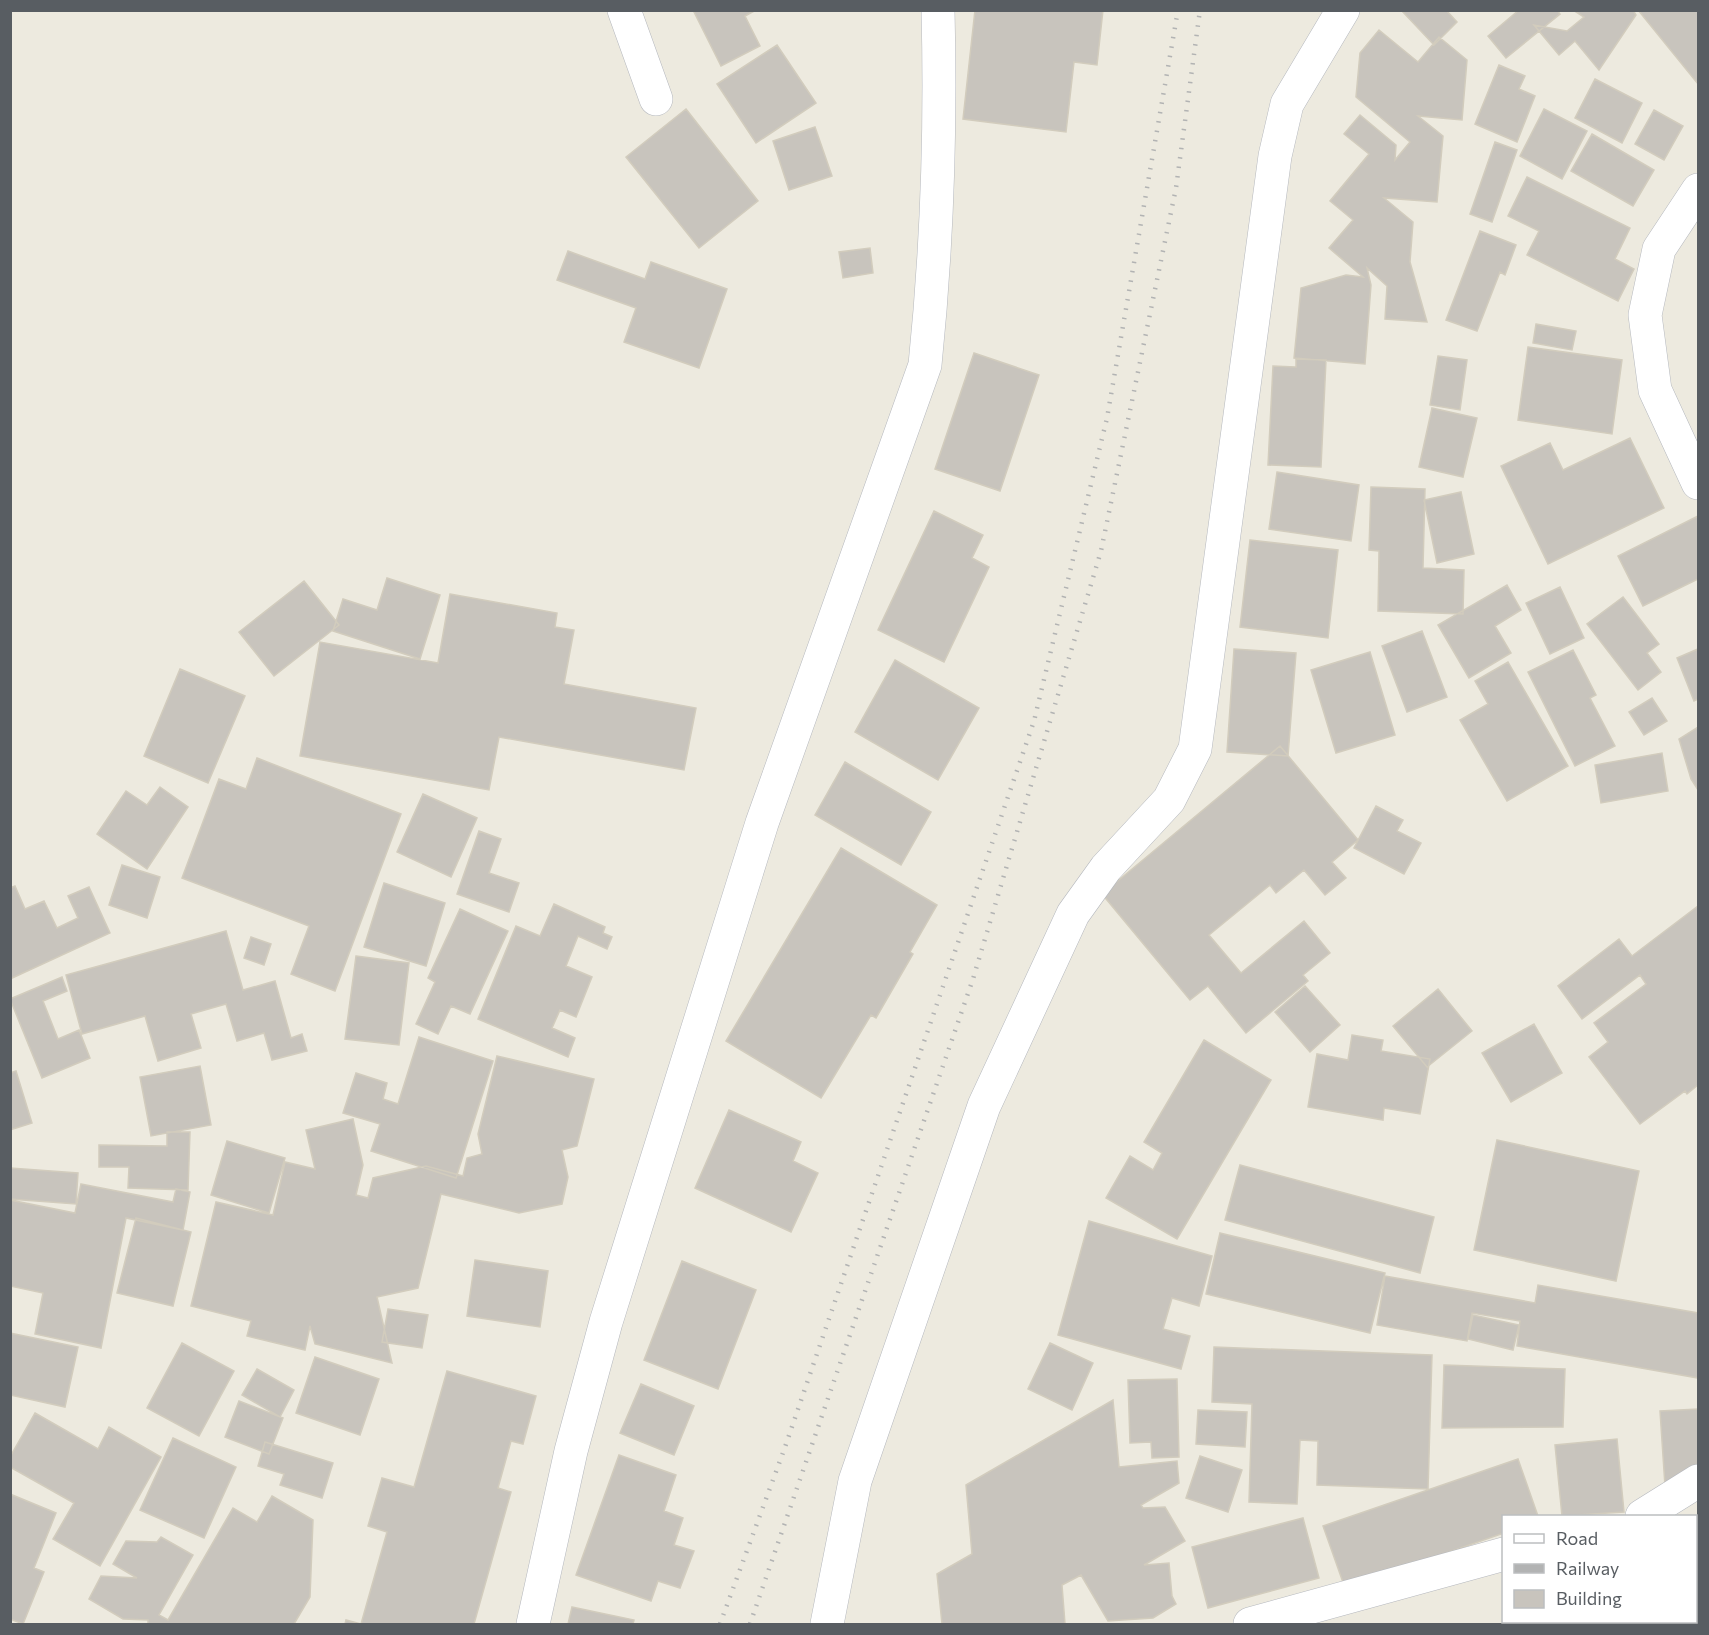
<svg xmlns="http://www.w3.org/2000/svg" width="1709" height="1635" font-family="Commissioner,sans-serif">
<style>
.building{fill:#c8c4bd;stroke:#d2ccbd;stroke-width:1.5}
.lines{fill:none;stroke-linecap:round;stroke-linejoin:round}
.minor-casing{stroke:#b5b8be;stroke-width:34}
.tertiary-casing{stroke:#b5b8be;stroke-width:34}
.minor{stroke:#fff;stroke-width:33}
.tertiary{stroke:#fff;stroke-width:33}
.rail{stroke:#b2b3b3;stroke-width:4.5;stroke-dasharray:1.5 8;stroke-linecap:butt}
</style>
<rect width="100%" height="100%" fill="#edeadf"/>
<path class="building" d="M693 10H756L745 16 760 46 721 66Z
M975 10H1103L1097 65 1074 62 1066 132 963 119Z
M1401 10H1446L1457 22 1434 45Z
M1519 10H1557L1560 14 1506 58 1488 36Z
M1573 10H1633L1636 15 1599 70 1575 41 1559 55 1534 25 1567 31 1584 17Z
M1638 10H1698V84Z
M1379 30 1418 62 1439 37 1467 60 1462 120 1418 116 1443 136 1437 202 1384 198 1413 222 1410 262 1427 322 1385 319 1387 286 1367 268 1371 285 1365 364 1294 358 1301 288 1346 275 1363 277 1329 248 1353 220 1330 201 1369 154 1344 134 1360 115 1396 145 1395 160 1410 142 1356 97 1360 53Z
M777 45 816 103 756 143 717 84Z
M1499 65 1525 76 1519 89 1535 96 1517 142 1475 124Z
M1595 79 1642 103 1622 143 1575 118Z
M686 109 758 201 699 248 626 157Z
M1544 109 1587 131 1562 179 1520 156Z
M1654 110 1683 126 1664 160 1635 144Z
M815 127 832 176 789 190 773 141Z
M1592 134 1654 170 1633 206 1571 171Z
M1495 142 1517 150 1492 222 1470 214Z
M1527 177 1630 228 1615 259 1634 269 1618 301 1527 255 1539 231 1508 216Z
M1480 231 1516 245 1505 275 1500 272 1477 331 1446 320Z
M870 248 873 273 843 278 839 252Z
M568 251 645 279 651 262 727 289 699 368 624 342 636 308 557 280Z
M1536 324 1576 331 1572 350 1533 343Z
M1528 347 1622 360 1612 434 1518 420Z
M974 353 1039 375 1000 491 935 469Z
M1438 356 1467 360 1460 410 1430 405Z
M1296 359 1326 360 1321 467 1268 465 1273 366 1296 367Z
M1432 408 1477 418 1463 477 1419 467Z
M1630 438 1664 508 1548 564 1501 466 1550 443 1563 470Z
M1277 472 1359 485 1351 541 1269 529Z
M1371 487 1425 489 1423 568 1464 570 1463 614 1378 611 1379 551 1369 550Z
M1461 492 1474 554 1437 563 1424 500Z
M934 511 983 535 972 558 989 567 944 662 878 630Z
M1698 516V579L1643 606 1618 556Z
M1250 540 1338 550 1328 638 1240 627Z
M387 578 440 595 420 659 333 631 343 599 377 610Z
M304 581 339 625 274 676 239 632Z
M1507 585 1521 610 1495 626 1511 653 1469 678 1438 625Z
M1560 587 1584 638 1550 654 1526 603Z
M450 594 557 613 555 627 574 630 564 684 696 708 684 770 499 737 489 790 300 756 320 642 438 663Z
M1623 597 1659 644 1647 653 1661 672 1638 690 1587 624Z
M1422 631 1447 697 1407 712 1382 646Z
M1234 649 1296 653 1288 756 1227 752Z
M1698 649V699L1694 701 1677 658Z
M1573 650 1596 695 1590 698 1615 746 1575 766 1528 672Z
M1370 652 1395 735 1336 753 1311 670Z
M895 660 979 708 938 780 855 732Z
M1508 662 1568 766 1507 801 1460 720 1488 704 1475 681Z
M180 669 245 696 208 783 144 756Z
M1652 698 1667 721 1644 735 1629 712Z
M1698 727V790L1691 779 1679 739Z
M1280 746 1358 840 1332 862 1346 878 1325 895 1304 870 1276 893 1270 885 1209 935 1241 973 1304 921 1330 953 1303 975 1308 981 1246 1033 1208 986 1190 1000 1102 894Z
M1662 753 1668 791 1601 803 1595 765Z
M257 758 401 814 335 991 291 974 309 926 182 878 219 779 246 789Z
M845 762 931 812 901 865 815 815Z
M160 787 188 807 147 869 97 834 126 791 147 805Z
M423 794 477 818 451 877 397 852Z
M1376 806 1403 820 1397 831 1421 843 1404 874 1354 848Z
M479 831 501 839 489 873 519 883 509 912 457 894Z
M841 848 937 905 910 952 913 954 876 1018 871 1015 821 1098 726 1041Z
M122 865 160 877 147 918 109 905Z
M384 883 445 903 426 966 364 947Z
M15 886 25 909 44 901 57 928 78 918 68 896 89 887 110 933 10 979V888Z
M554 904 605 927 603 933 612 937 607 949 578 936 566 966 592 977 576 1017 560 1010 552 1028 575 1038 568 1057 478 1019 516 926 540 936Z
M1698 906V1085L1687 1094 1685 1091 1640 1124 1589 1057 1608 1042 1594 1023 1646 984 1640 975 1582 1019 1558 986 1619 939 1632 956Z
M460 909 508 931 470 1014 451 1006 438 1034 416 1024 435 982 428 978Z
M226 931 243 990 275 981 291 1038 302 1034 307 1051 272 1060 264 1033 237 1041 226 1004 191 1014 201 1048 158 1061 145 1016 82 1034 66 975Z
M251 937 271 944 264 965 244 958Z
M356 956 409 963 399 1045 345 1039Z
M62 977 67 991 43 1001 58 1039 79 1030 90 1058 42 1078 10 999Z
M1305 986 1340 1025 1310 1052 1275 1012Z
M1438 989 1472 1031 1427 1067 1393 1026Z
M1534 1024 1562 1073 1511 1102 1482 1053Z
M1352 1035 1383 1040 1381 1051 1430 1059 1420 1114 1384 1108 1383 1120 1308 1107 1317 1054 1348 1060Z
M419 1037 493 1061 456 1178 371 1151 380 1124 343 1113 356 1073 387 1083 383 1099 398 1104Z
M1204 1040 1271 1080 1177 1239 1106 1198 1130 1156 1153 1170 1162 1153 1144 1142Z
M497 1056 594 1079 577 1146 562 1150 568 1177 562 1204 519 1213 441 1194 418 1288 377 1297 392 1363 315 1344 310 1326 305 1350 247 1336 251 1321 191 1306 216 1202 273 1215 285 1162 315 1169 306 1130 353 1119 363 1165 356 1195 368 1198 373 1178 426 1166 463 1176 467 1158 482 1154 478 1134Z
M200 1066 211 1125 151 1136 140 1077Z
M16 1071 32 1123 10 1130V1073Z
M729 1110 801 1142 793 1161 818 1173 791 1232 695 1188Z
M167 1132H190L188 1190 128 1188 129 1167H99V1145L167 1146Z
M1497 1140 1639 1171 1616 1281 1474 1250Z
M227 1141 285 1158 269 1213 211 1195Z
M1240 1165 1434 1217 1420 1273 1225 1220Z
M10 1168 78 1173 76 1204 10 1199Z
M81 1184 173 1202 176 1189 190 1192 183 1230 126 1218 101 1348 35 1334 43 1293 10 1286V1200L75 1213Z
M136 1218 191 1232 173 1306 117 1293Z
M1089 1221 1212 1256 1199 1306 1172 1298 1163 1329 1190 1336 1181 1369 1058 1335Z
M1220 1233 1385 1273 1370 1333 1206 1294Z
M475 1260 548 1271 540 1327 467 1316Z
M682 1261 756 1290 718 1389 644 1360Z
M1385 1276 1535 1303 1538 1285 1698 1313V1378L1517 1346 1520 1321 1472 1313 1467 1341 1377 1325Z
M388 1309 428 1315 422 1348 382 1342Z
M1473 1315 1519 1325 1513 1350 1468 1339Z
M10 1333 78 1347 65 1407 10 1395Z
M182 1343 234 1371 199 1436 147 1408Z
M1050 1343 1093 1363 1072 1410 1028 1389Z
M1214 1347 1432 1355 1428 1489 1317 1485 1318 1441 1300 1440 1297 1504 1249 1502 1252 1404 1212 1402Z
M315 1357 379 1379 360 1435 296 1413Z
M1444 1365 1565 1369 1563 1427 1442 1428Z
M257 1369 294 1390 280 1417 242 1395Z
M447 1371 536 1396 523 1444 511 1441 498 1488 511 1492 474 1624H345L346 1620 361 1624 387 1532 368 1526 382 1478 414 1487Z
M1177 1379 1179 1457 1152 1458 1151 1442 1130 1443 1128 1380Z
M641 1384 694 1406 674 1455 620 1433Z
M1113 1400 1119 1467 1177 1461 1179 1483 1141 1505 1143 1508 1165 1507 1185 1541 1144 1565 1169 1563 1172 1596 1176 1604 1153 1618 1108 1621 1081 1575 1062 1585 1065 1624H942L937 1574 972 1554 966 1485Z
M239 1401 283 1418 269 1454 225 1437Z
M1698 1409V1484L1665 1486 1660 1411Z
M1198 1410 1247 1412 1245 1447 1196 1444Z
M35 1413 98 1449 109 1427 161 1457 100 1566 53 1539 74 1503 10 1467V1457Z
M173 1438 236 1467 204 1538 140 1510Z
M1617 1439 1624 1512 1562 1516 1555 1445Z
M265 1442 333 1463 322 1498 280 1485 284 1474 258 1466Z
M619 1455 676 1475 664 1511 683 1518 674 1545 694 1551 680 1588 658 1581 651 1601 576 1575Z
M1200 1456 1242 1470 1228 1512 1186 1498Z
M1518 1459 1538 1516H1504V1533L1345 1588 1323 1526Z
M10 1494 56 1513 34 1568 44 1572 23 1624 10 1619Z
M272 1496 313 1520 310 1597 294 1624H148V1620L123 1619 89 1599 101 1576 137 1578 113 1564 126 1541 157 1542 161 1537 193 1555 159 1615 168 1620 233 1508 257 1522Z
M1303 1518 1319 1578 1208 1608 1192 1547Z
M572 1607 634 1620 633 1624H568Z"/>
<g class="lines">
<g class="minor-casing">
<path id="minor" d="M624 10 656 99
M1642 1516 1698 1481
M533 1624 571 1451 606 1322 762 823 925 365C937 248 941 129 938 10
M827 1624 855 1481 984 1106 1073 914 1106 868 1169 800 1195 749 1275 156 1287 104 1343 10
M1250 1624 1504 1554
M1554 1624 1557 1622"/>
</g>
<g class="tertiary-casing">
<path id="tertiary" d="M1698 190 1659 249 1645 315 1655 390 1698 483"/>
</g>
<use href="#minor" class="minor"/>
<use href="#tertiary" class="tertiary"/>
<path class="rail" d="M720 1624 784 1450 1034 721 1107 418 1178 10
M750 1624 973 979 1101 551 1176 188 1200 10"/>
</g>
<rect width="1709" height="1635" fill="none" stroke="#585d62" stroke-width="24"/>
<rect x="1502" y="1515" width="195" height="108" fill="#ffffff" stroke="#bcbec0" stroke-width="1.5"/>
<rect x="1514" y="1534" width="30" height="9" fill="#ffffff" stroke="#bcbec0" stroke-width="1.5"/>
<text x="1556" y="1545" font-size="18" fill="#585d62">Road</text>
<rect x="1514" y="1564" width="30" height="9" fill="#b2b3b3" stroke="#bcbec0" stroke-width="1.5"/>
<text x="1556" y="1575" font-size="18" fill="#585d62">Railway</text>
<rect x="1514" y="1590" width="30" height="18" fill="#c8c4bd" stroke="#bcbec0" stroke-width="1.5"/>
<text x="1556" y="1605" font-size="18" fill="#585d62">Building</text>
</svg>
